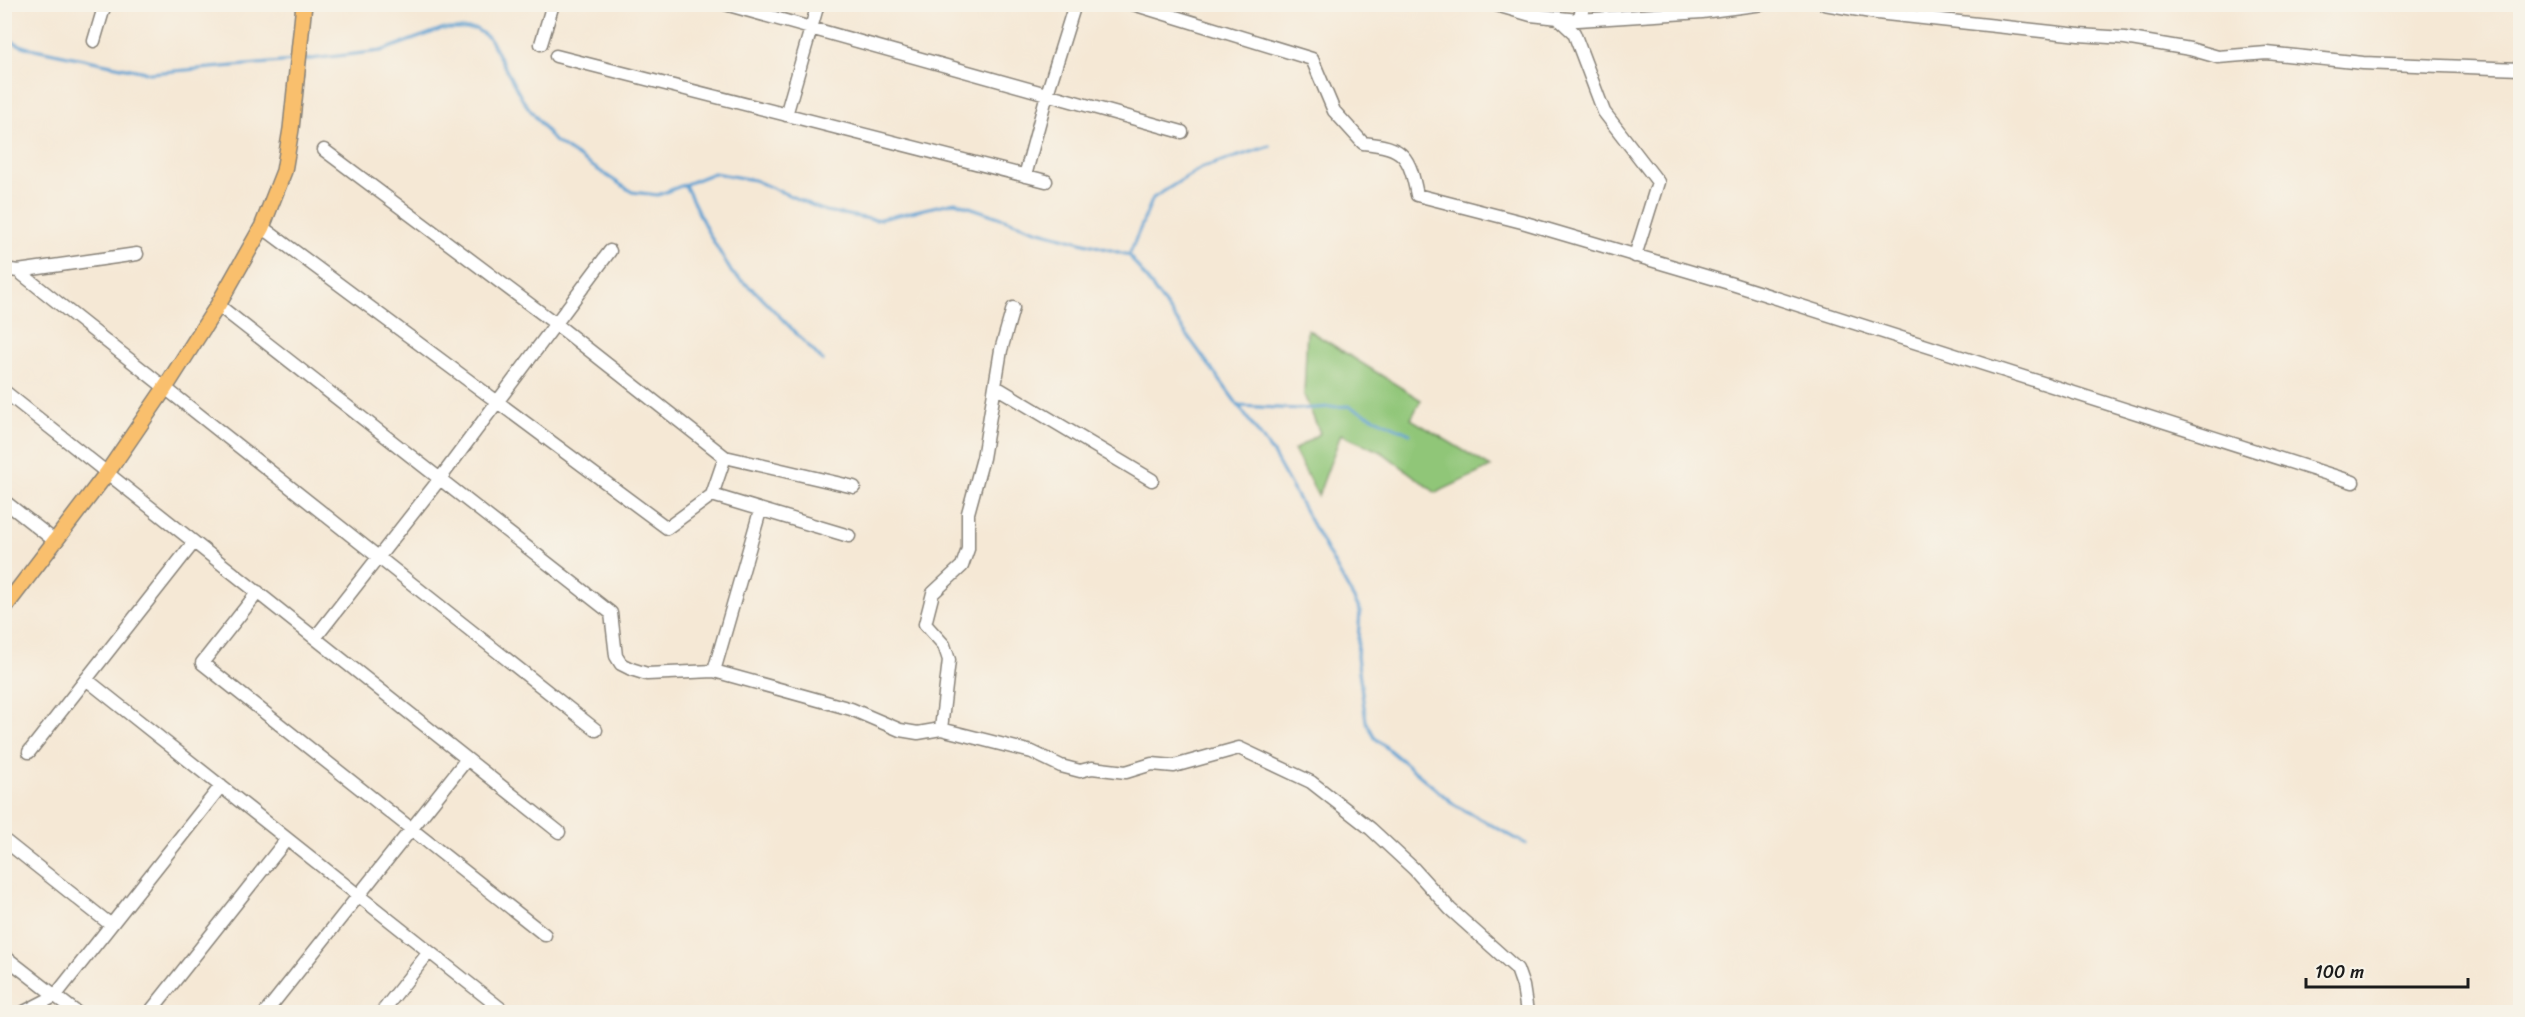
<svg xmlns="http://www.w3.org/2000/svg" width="2525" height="1017" font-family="Sriracha,sans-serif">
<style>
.green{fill:#90c678;stroke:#56714a;stroke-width:1.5}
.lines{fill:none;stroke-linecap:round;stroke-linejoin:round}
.stream{stroke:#5fa0d2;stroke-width:3}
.minor-casing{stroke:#888278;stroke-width:15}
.major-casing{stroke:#888278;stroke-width:18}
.minor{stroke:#fff;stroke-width:12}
.major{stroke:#f9bf6d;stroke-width:15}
</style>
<rect width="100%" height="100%" fill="#f7f3e8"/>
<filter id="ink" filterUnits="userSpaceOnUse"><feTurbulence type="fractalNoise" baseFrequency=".0167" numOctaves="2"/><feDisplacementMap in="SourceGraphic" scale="12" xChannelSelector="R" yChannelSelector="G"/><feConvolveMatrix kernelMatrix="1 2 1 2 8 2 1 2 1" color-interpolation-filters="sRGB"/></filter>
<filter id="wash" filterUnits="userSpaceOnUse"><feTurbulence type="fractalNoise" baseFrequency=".008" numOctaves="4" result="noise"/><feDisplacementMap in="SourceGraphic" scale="24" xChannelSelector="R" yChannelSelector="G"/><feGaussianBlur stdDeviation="1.35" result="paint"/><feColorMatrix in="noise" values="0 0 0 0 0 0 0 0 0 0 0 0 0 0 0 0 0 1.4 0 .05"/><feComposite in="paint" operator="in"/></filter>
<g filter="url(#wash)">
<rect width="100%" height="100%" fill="#f5e8d5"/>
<path class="green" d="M1307 329 1421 400 1411 419 1491 467 1436 493 1383 453 1341 434 1318 496 1294 450 1320 433 1304 395Z"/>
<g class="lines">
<path class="stream" d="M4 38 25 47 150 73 293 61
M302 60 381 51 442 29H476L489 38 522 99 554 141 632 192 658 195 714 173 754 180 825 211 876 220 955 202 1036 230 1129 255 1272 452 1360 610 1357 657 1366 721 1375 738 1455 805 1526 844
M685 185 708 232 732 273 756 292 823 361
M1129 255 1153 198 1201 168 1270 146
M1239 406 1298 409 1348 406 1410 434"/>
</g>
</g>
<g filter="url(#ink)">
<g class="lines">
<g class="minor-casing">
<path id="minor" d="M725 4 1182 132
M1133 4 1312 59 1334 111 1363 143C1405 147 1409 156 1417 195L1522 222 1729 283 2353 482
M1493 4 1531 15 1578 20 1702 12 1763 4
M1824 4 1877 13 2079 35 2125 38 2190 49 2218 57 2267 53 2363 63 2520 69
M1559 19 1574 33 1604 112 1658 182 1635 256
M1578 20 1585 4
M94 41 105 4
M541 44 553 4
M556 56 1046 181
M786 115 818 4
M324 150 556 324 725 457 854 487
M1025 176 1047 94 1075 4
M262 227 667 528 712 495 725 457
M4 269 18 271 137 254
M18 271 596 730
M218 305 611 613 616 656 621 664 631 669 647 674 714 671 851 709 900 730 918 733 941 729 1032 752 1061 766 1080 771 1092 768 1126 772 1152 764 1174 766 1239 748 1311 782 1371 829 1414 869 1450 909 1517 969 1523 986 1527 1012
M996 387 1152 480
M4 391 559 832
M712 495 849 536
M4 501 55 541
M258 592 202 663 545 935
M315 638 439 480 610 251
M714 671 760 511
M86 679 505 1012
M941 729 949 660 944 645 925 624 933 593 962 566 968 549V513L983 458 1001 350 1013 308
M29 752 194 542
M4 840 111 925
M4 956 76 1012
M24 1012 55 996 221 786
M150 1012 287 839
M266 1012 467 759
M382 1012 429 952"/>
</g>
<g class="major-casing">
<path id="major" d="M4 608 107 473 165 388 218 305 262 227 284 171 291 129 304 4"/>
</g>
<use href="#minor" class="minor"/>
<use href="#major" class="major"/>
</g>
</g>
<rect width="2525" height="1017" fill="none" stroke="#f7f3e8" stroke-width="24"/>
<path d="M2306 978v9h162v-9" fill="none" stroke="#1c1c1c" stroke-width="3"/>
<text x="2315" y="978" font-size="18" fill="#1c1c1c" stroke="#f7f3e8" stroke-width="4.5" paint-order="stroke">100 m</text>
</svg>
